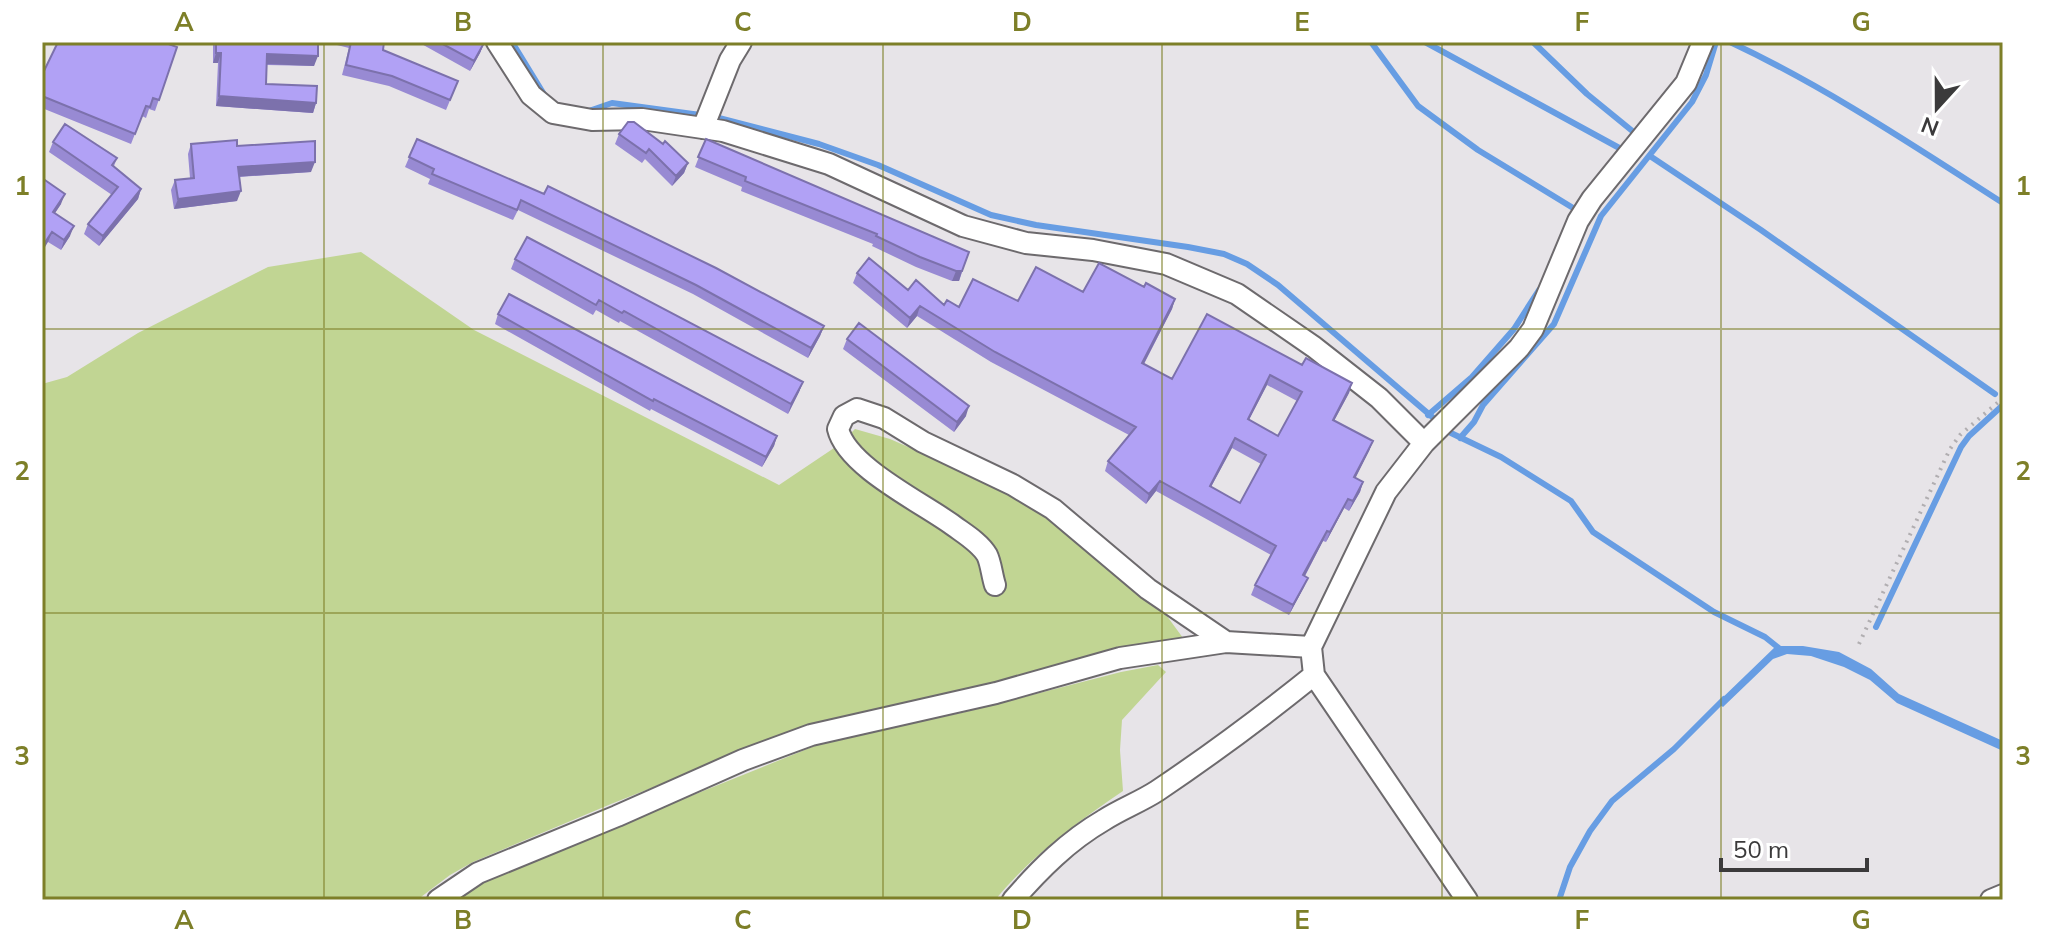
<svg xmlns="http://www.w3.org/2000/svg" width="2045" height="942" font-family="Mulish,sans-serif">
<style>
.green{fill:#c1d593}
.water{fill:#679de3}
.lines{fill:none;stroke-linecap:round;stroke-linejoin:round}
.stream{stroke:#679de3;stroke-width:6}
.minor-casing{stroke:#6d6a6d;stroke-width:24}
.path{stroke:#b1aeb1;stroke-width:4;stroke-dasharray:2 6;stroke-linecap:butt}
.minor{stroke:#fff;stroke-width:20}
.wall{fill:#988ad3;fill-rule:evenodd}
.shaded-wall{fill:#7c71ac}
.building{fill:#b1a1f5;stroke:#7c71ac;stroke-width:2;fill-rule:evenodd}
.grid{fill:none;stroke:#7d7f28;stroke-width:2;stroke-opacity:0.55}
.neatline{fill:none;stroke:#7d7f28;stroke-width:3}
.grid-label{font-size:26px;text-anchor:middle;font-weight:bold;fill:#7d7f28}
</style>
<rect width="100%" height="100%" fill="#e7e4e8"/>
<path class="green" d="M361 252 474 330 779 485 837 446 927 512 999 575 906 486 859 451 848 436 855 429 890 439 1009 491 1093 550 1164 612 1183 638 1113 649 984 685 797 730 611 804 473 862 450 875 417 900H42V384L67 377 138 333 268 267Z
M1158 665 1166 672 1122 720 1120 750 1123 791C1076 823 1031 856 995 900H459L474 887 554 851 832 739 961 713 1121 672Z"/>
<path class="water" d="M1776 646H1803L1839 652 1871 669 1899 694 2003 741V751L1897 703 1870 680 1844 667 1811 656 1787 654 1773 659 1723 707 1717 703Z"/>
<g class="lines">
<path class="stream" d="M512 42 545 96
M1371 42 1418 106 1478 150 1578 211
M1425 42 1623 150
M1533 42 1587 94 1636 134
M1730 42C1826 87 1914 146 2003 203
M586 112 612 103 715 117 819 144 878 165 991 215 1036 225 1188 247 1224 254 1247 264 1278 285 1451 433 1501 457 1571 501 1593 532 1714 612 1765 637 1780 649
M1650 156 1761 230 1995 394
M1428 415 1472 377 1514 329 1539 290
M1460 438 1474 422 1483 405 1554 324 1601 216 1692 102 1706 75 1716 42
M1876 627 1961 447 1969 436 2003 405
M1559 900 1570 867 1590 831 1612 801 1674 749 1724 699"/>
<g class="minor-casing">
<path id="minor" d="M497 42 531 95 553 113 592 120 642 119 723 131 829 164 963 226 1026 243 1093 250 1166 264 1237 294 1314 347 1379 398 1424 443
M703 128 730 60 741 42
M995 585C992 576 991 563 987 555 980 543 965 534 954 526 923 503 847 467 838 429L844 416 857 409 884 418 923 442 1013 485 1053 509 1148 589 1226 642
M438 900 478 873 617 816 743 760 811 735 996 693 1120 658 1226 642 1311 647
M1013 900C1040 869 1068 841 1104 820 1121 809 1140 802 1157 791 1212 754 1263 716 1314 675
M1467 900 1314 675 1311 647 1386 492 1424 443 1519 348 1533 329 1578 221 1592 199 1686 83 1703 42
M1991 900 2003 895"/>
</g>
<path class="path" d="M1859 644 1950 449 1960 435 2003 398"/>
<use href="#minor" class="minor"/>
</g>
<path class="wall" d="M213 42H318L314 66 267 65 266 84 316 103 313 113 216 106 218 63H213Z
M325 42H384L383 50 458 81 446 110 389 86 342 75 349 48Z
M418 42H482L484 43 480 53 470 71Z
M177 47 155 111 149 109 146 118 142 116 131 144 42 108V75Z
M619 134 688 163 684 173 672 186 645 159 642 163 615 144Z
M417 139 824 326 820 336 808 358 693 294 518 210 513 220 428 184 430 179 405 167Z
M706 139 969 252 959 281H952L916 267 872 246 873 244 741 191 742 187 695 167Z
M53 142 117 158 114 166 141 189 138 199 99 246 84 234 88 224 112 195 49 152Z
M191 144 237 146 311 172 239 177 237 201 174 209 171 190 175 180 190 178 188 154Z
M42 178 61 204 55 213 70 236 61 250 48 242Z
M515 259 803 382 799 392 788 414 620 321 619 323 596 310 593 315 511 269Z
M857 273 908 290 944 305 959 307 1018 301 1083 292 1144 287 1175 299 1172 309 1144 364 1172 379 1302 365 1352 383 1349 393 1334 421 1373 441 1369 451 1355 478 1363 482 1360 492 1349 511 1344 508 1326 542 1323 541 1305 576 1304 587 1289 615 1251 595 1255 585 1271 555 1156 491 1146 504 1105 471 1108 461 1129 435 991 362 917 316 907 328 853 283ZM1267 385 1297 401 1278 436 1249 420ZM1232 448 1261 464 1240 503 1211 487Z
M498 314 777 436 774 446 762 467 651 409 650 411 495 324Z
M847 339 966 416 954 432 843 349Z"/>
<path class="shaded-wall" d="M484 43 480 53 470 71 474 61Z
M216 53H221L218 63H213Z
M267 54 318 56 314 66 264 64Z
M219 96 316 103 313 113 216 106Z
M315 162 311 172 234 177 238 167Z
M688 163 684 173 672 186 676 176Z
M141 189 138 199 99 246 103 236Z
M241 191 237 201 174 209 178 199Z
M65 194 61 204 49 222 53 212Z
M74 226 70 236 61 250 64 240Z
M52 232 48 242 42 252V247Z
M956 271H962L959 281H952Z
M1175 299 1172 309 1139 373 1142 363Z
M920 306 917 316 907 328 910 318Z
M824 326 820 336 808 358 811 348Z
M1270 375 1267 385 1244 429 1248 419Z
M803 382 799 392 788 414 791 404Z
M1352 383 1349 393 1329 430 1333 420Z
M969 406 966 416 954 432 957 422Z
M777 436 774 446 762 467 766 457Z
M1235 438 1232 448 1206 496 1210 486Z
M1373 441 1369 451 1351 487 1354 477Z
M1160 481 1156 491 1146 504 1149 494Z
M1363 482 1360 492 1349 511 1353 501Z
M1348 499 1344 508 1326 542 1330 532Z
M1327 531 1323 541 1300 585 1303 575Z
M1308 578 1304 587 1289 615 1293 605Z"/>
<path class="building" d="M58 42H163L177 47 159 100 153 98 150 107 146 106 135 134 42 96V75Z
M216 42H318V56L267 54 266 84 317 86 316 103 219 96 221 53H216Z
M351 42H384L383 50 458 81 450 100 392 76 346 65Z
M439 42H482L484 43 474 61Z
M628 122H634L663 144 665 141 688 163 676 176 649 149 646 153 619 134Z
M65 124 117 158 112 165 141 189 103 236 88 224 118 187 53 142Z
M417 139 544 194 548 186 716 268 824 326 811 348 696 285 521 200 517 210 432 174 434 169 409 157Z
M706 139 969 252 962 271H956L920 257 876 236 877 234 745 181 746 177 698 157Z
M237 140V146L315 141V162L238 167 241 191 178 199 175 180 194 178 191 144Z
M42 178 65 194 53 212 74 226 64 240 52 232 42 247Z
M527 237 803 382 791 404 624 311 622 313 599 300 596 305 515 259Z
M869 258 908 290 916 280 944 305 947 300 959 307 973 279 1018 301 1036 267 1083 292 1099 263 1144 287 1146 283 1175 299 1142 363 1172 379 1207 314 1302 365 1306 358 1352 383 1333 420 1373 441 1354 477 1363 482 1353 501 1348 499 1330 532 1327 531 1303 575 1308 578 1293 605 1255 585 1276 546 1160 481 1149 494 1108 461 1136 427 995 352 920 306 910 318 857 273ZM1270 375 1302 392 1278 436 1248 419ZM1235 438 1266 455 1240 503 1210 486Z
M509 294 777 436 766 457 654 399 653 401 498 314Z
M859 323 969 406 957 422 847 339Z"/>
<path class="grid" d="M324 42V900M603 42V900M883 42V900M1162 42V900M1442 42V900M1721 42V900M42 329H2003M42 613H2003"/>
<rect width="2045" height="942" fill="none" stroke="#ffffff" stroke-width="88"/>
<g transform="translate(1937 108) rotate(201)" stroke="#ffffff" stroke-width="6" paint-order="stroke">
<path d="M0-6L14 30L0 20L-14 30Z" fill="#3b3a3b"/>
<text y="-12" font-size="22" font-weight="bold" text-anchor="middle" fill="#3b3a3b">N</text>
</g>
<path d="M1721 858v12h146v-12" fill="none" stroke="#3b3a3b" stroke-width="4"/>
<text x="1733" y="858" font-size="24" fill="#3b3a3b" stroke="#ffffff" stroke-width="6" paint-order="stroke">50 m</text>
<rect x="44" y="44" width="1957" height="854" class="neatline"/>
<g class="grid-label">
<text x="184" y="31">A</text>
<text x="463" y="31">B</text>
<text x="743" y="31">C</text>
<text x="1022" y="31">D</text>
<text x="1302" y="31">E</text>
<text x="1582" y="31">F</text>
<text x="1861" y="31">G</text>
<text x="22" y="195">1</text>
<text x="2023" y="195">1</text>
<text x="22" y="480">2</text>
<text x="2023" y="480">2</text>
<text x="22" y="765">3</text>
<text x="2023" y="765">3</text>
<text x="184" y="929">A</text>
<text x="463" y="929">B</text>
<text x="743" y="929">C</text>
<text x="1022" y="929">D</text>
<text x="1302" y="929">E</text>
<text x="1582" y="929">F</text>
<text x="1861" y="929">G</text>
</g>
</svg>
